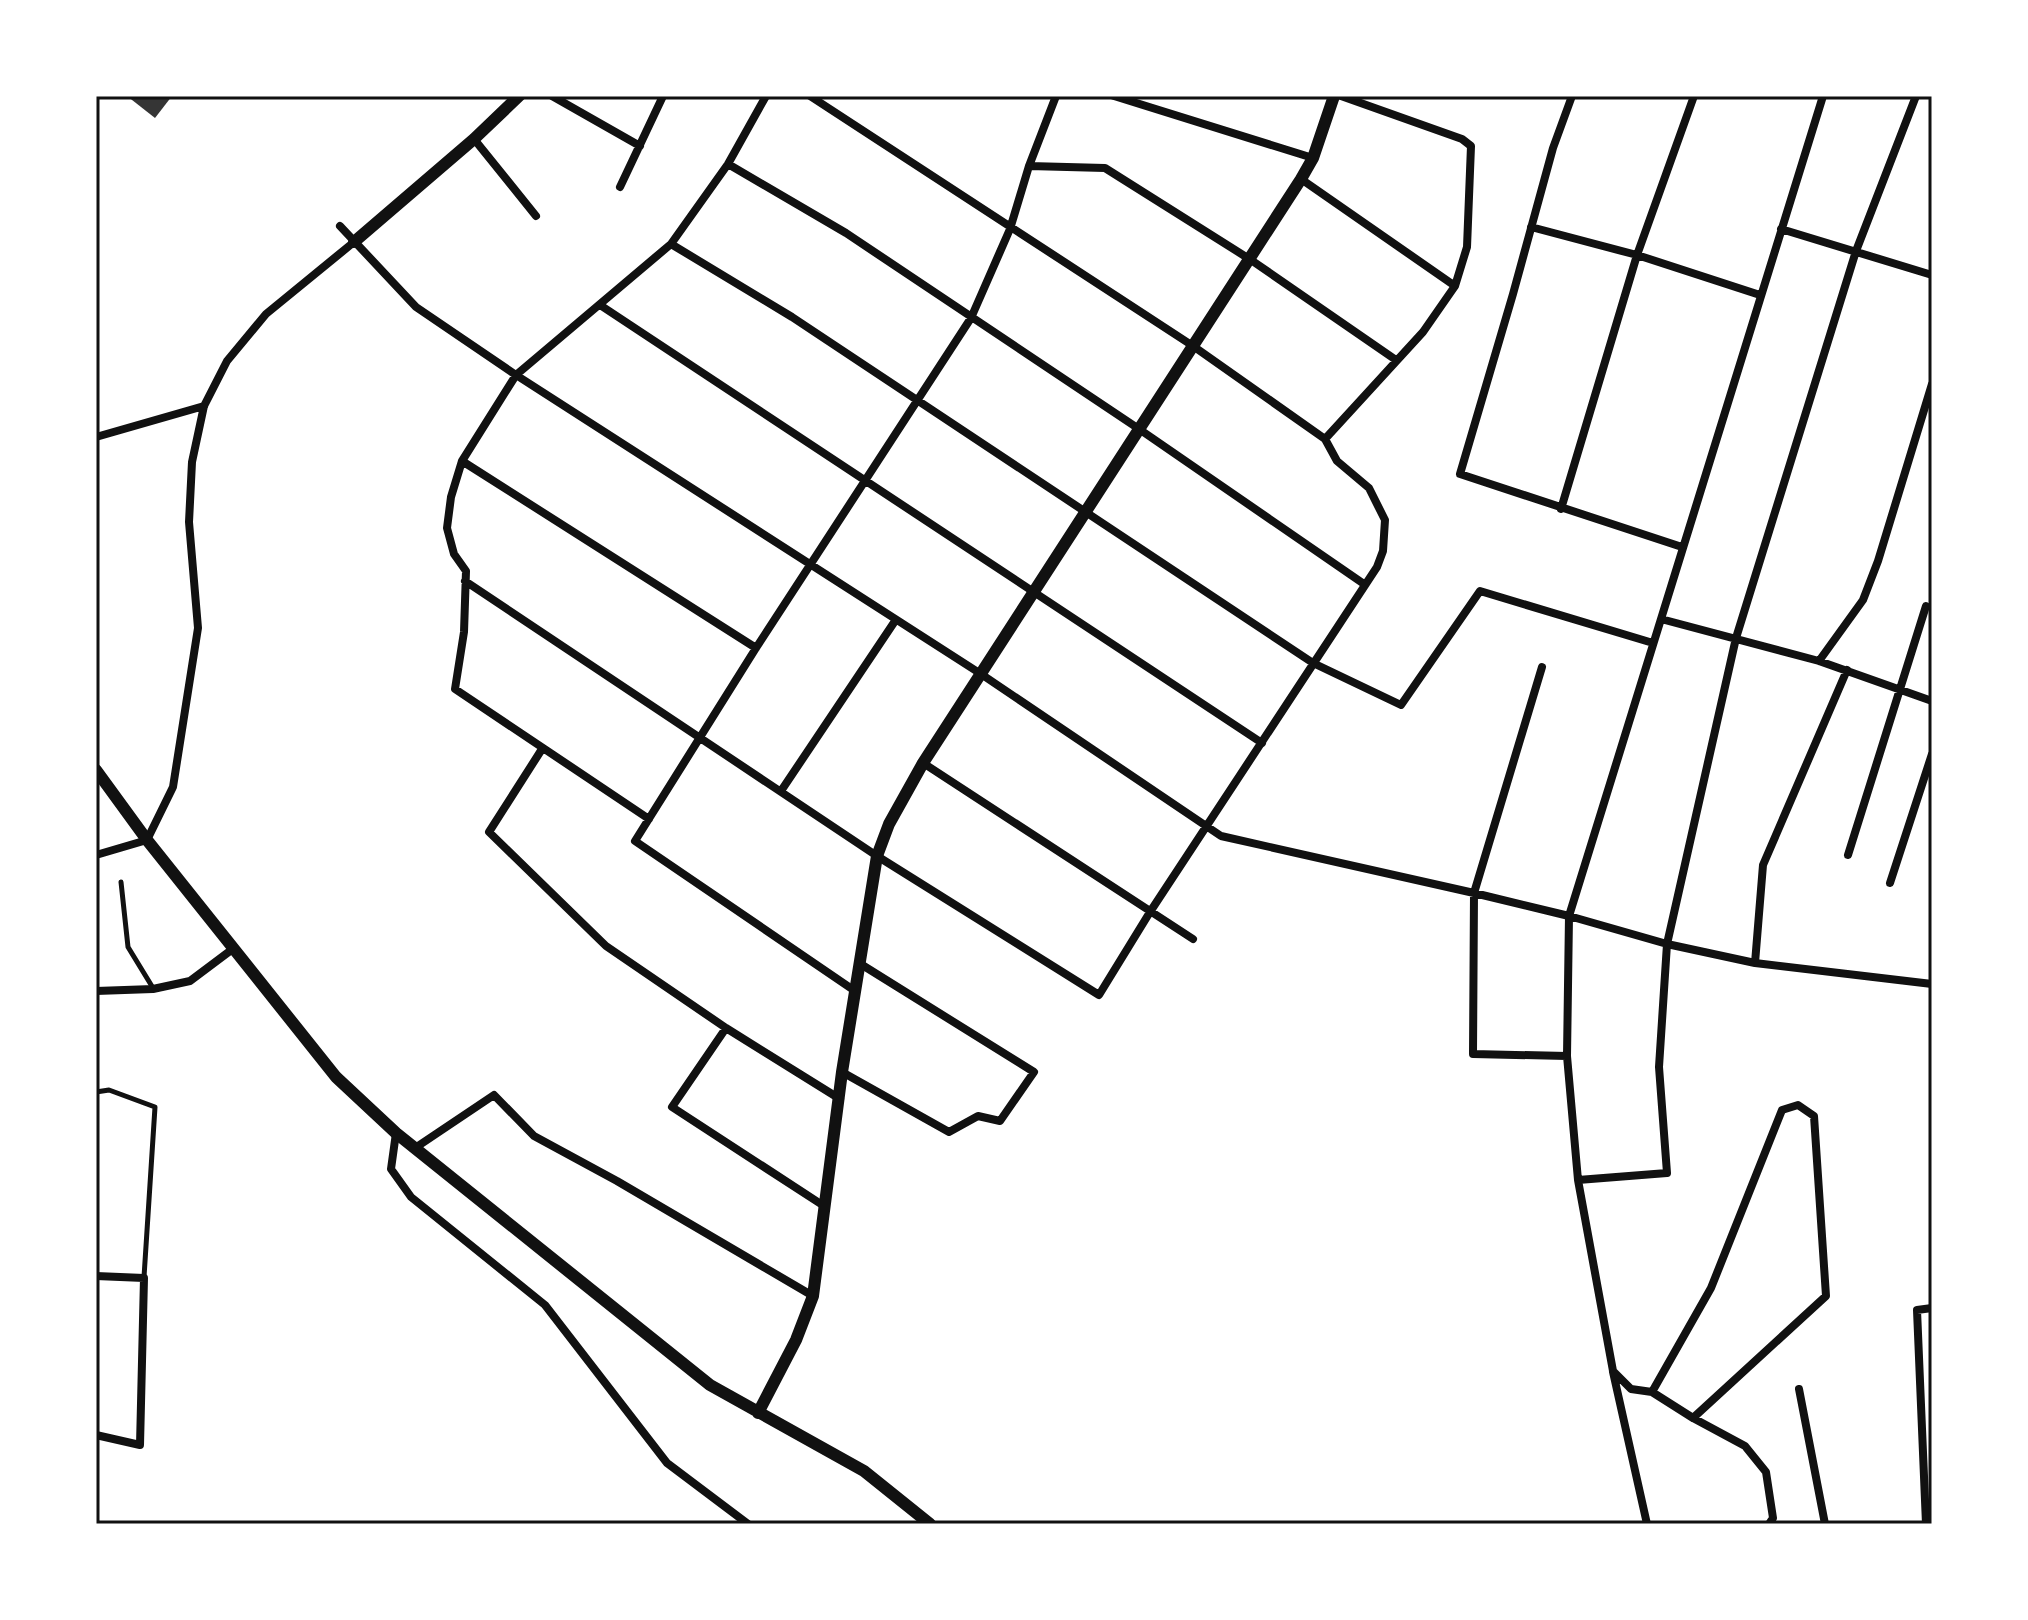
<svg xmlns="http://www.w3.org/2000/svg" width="2028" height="1620" font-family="'PT Sans Narrow',sans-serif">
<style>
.building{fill:#353535}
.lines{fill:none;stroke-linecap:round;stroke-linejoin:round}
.service{stroke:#111;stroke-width:5}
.minor{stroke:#111;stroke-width:8}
.tertiary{stroke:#111;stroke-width:12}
.neatline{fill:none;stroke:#111;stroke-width:3}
</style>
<rect width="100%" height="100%" fill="#fff"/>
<path class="building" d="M127 96H172L155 118Z"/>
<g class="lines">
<path class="service" d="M121 882 128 947 153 988
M96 1092 109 1090 155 1107 144 1277"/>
<path class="minor" d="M552 96 640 146
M1114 96 1313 158
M1572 96 1553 148 1513 294 1460 474 1682 547
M474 139 536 216
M728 164 846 233 1139 429 1364 584
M1029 166 1105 168 1251 260 1396 360
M1301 179 1455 286
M620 187 663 96
M340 226 416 307 516 375 981 674 1221 836 1474 893 1569 916 1667 944 1755 963 1932 984
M1531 227 1637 255 1760 295
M1781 229 1932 275
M671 244 792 317 1313 663 1401 705 1480 591 1653 643
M600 305 1262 743
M96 437 204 406
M1325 439 1423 332 1455 286 1467 247 1471 146 1462 139 1341 96
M462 461 756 648
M1561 509 1637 255 1694 96
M465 581 877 856 1099 995 1150 912 1377 567 1383 551 1385 520 1369 488 1337 461 1325 439 1193 346 810 96
M1661 619 1819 661 1932 701
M1819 661 1863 600 1878 561 1932 384
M1542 667 1474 893 1473 1054 1567 1056
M542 749 489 832 606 946 726 1028 840 1099
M923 763 1193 939
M781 791 895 621
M649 819 455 689 464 632 466 571 454 554 447 528 451 497 462 461 516 375 671 244 728 164 766 96
M96 855 147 840 173 787 198 628 189 522 192 462 204 406 227 361 266 314 354 242
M1848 855 1926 606
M1890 883 1932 754
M1755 963 1763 865 1847 670
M96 991 153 989 190 981 234 948
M855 991 635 841 756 648 971 318 1010 229 1029 166 1056 96
M726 1028 672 1107 824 1206
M842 1072 949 1132 978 1116 1000 1121 1034 1072 859 963
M396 1133 391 1169 411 1197 545 1305 667 1463 748 1524
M415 1148 494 1095 534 1136 617 1181 813 1296
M1578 1180 1667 1173 1659 1067 1667 944 1736 638 1856 251 1916 96
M96 1276 144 1278 140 1445 96 1435
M1613 1372 1647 1524
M1799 1389 1825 1524
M1652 1392 1711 1288 1782 1110 1798 1105 1814 1116 1826 1296 1693 1418
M1769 1524 1773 1518 1766 1472 1745 1446 1693 1418 1652 1392 1631 1389 1613 1371 1578 1180 1567 1056 1569 916 1823 96
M1926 1524 1917 1310 1932 1308"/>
<path class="tertiary" d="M354 242 474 139 519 96
M96 770 147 840 336 1077 396 1133 710 1385 864 1471 930 1524
M758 1413 796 1340 813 1296 842 1072 877 856 889 824 923 763 1301 179 1313 158 1334 96"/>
</g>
<rect width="2028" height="1620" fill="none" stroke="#ffffff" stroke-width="196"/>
<rect x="98" y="98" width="1832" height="1424" class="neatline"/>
</svg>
